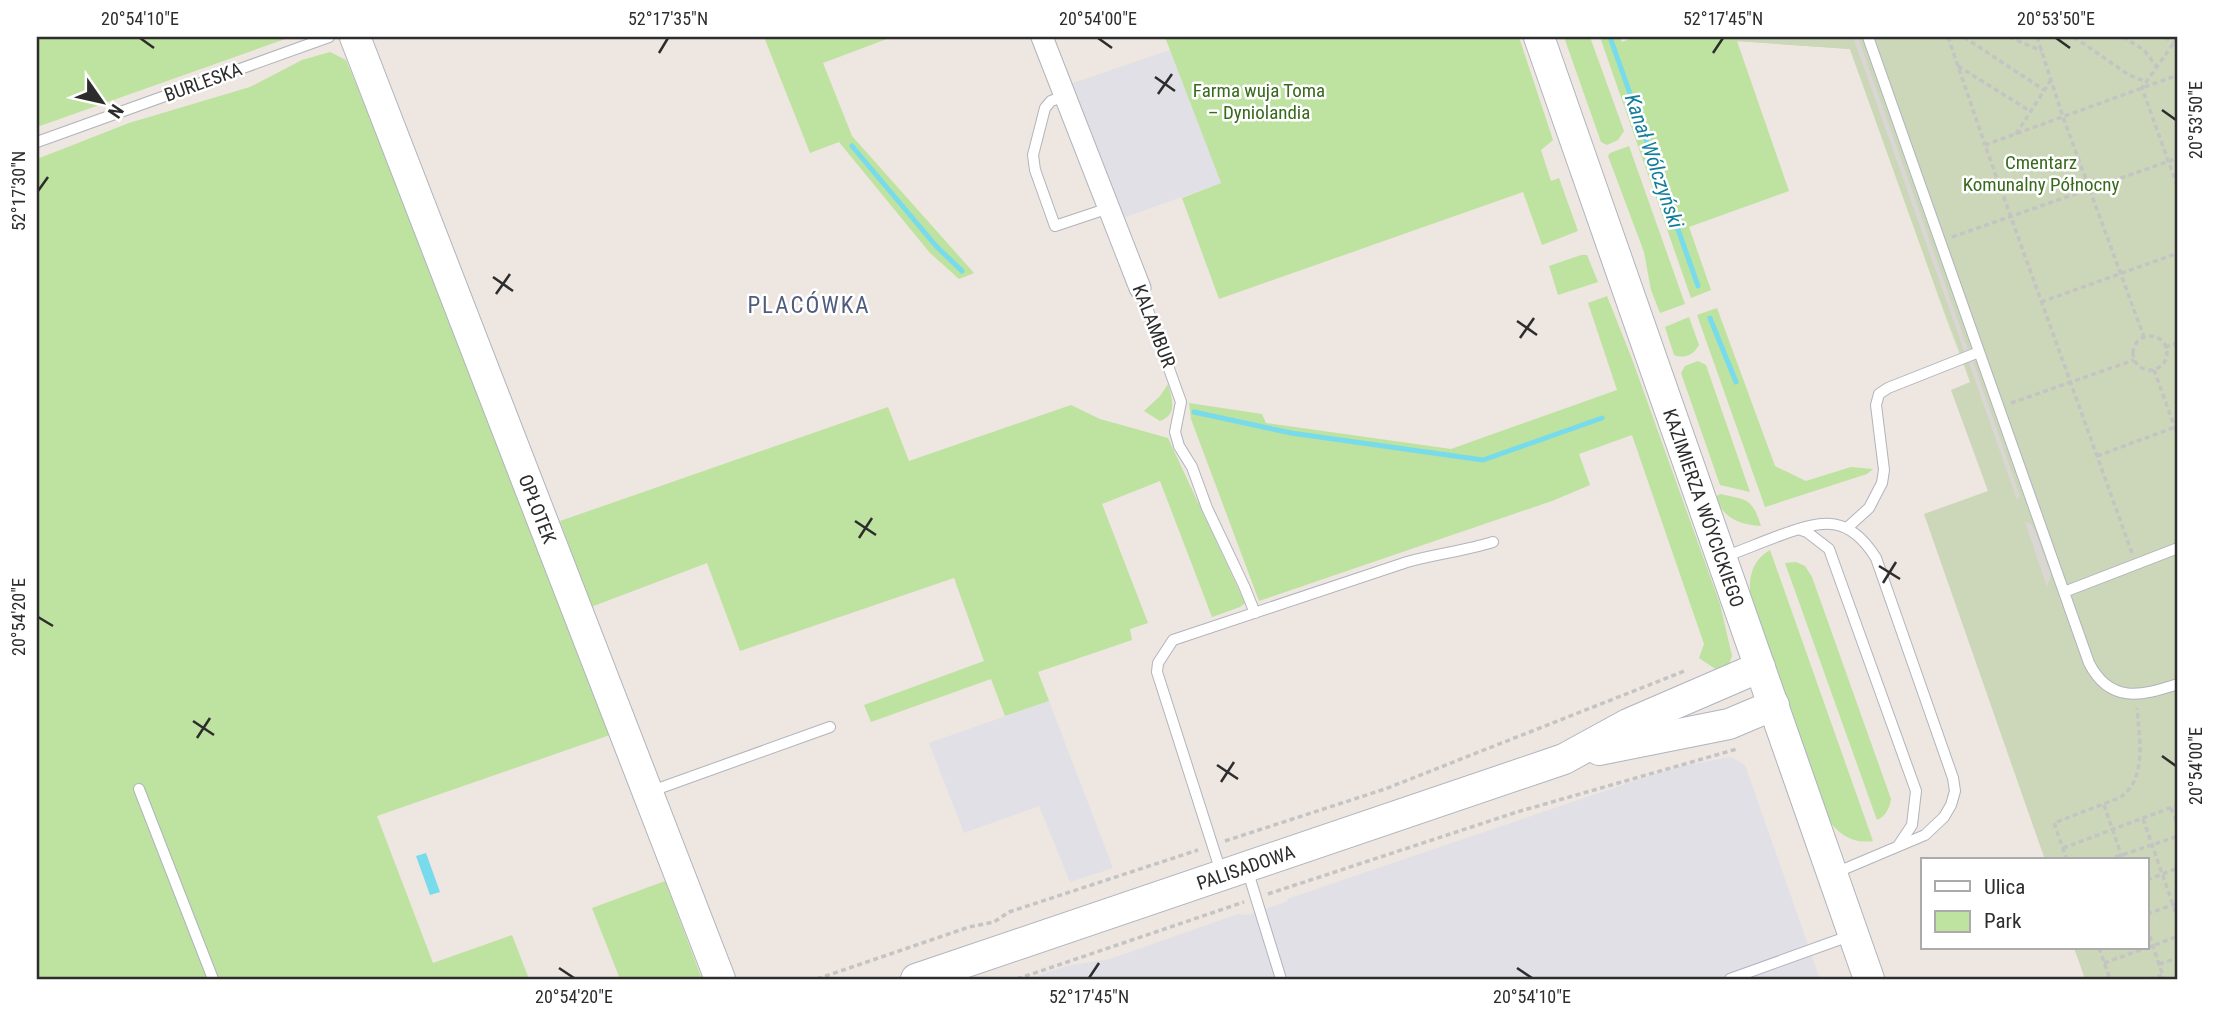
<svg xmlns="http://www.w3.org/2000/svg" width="2215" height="1016" font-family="'Roboto Condensed',sans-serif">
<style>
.industrial{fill:#e1e0e7}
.green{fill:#bee29f}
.cemetery{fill:#cbd7b8}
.plaza{fill:#dad6d3}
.water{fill:#78dbec}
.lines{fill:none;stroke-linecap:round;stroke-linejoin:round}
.stream{stroke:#78dbec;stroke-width:5}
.lane-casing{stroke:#b0b4bd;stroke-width:12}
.street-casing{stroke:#b0b4bd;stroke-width:23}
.secondary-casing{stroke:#b0b4bd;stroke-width:32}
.path{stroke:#c4c4c4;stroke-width:3.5;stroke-dasharray:5 3.5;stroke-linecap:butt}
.lane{stroke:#fff;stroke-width:10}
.street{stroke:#fff;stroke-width:21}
.secondary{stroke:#fff;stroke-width:30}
.ticks{fill:none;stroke:#2d2d2d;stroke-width:2.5}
.labels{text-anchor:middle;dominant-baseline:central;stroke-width:5;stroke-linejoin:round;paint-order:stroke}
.street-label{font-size:19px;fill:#2d2d2d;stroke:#fff}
.park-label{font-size:19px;fill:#376a1d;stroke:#fff}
.water-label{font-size:21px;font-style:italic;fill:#127e9c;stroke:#fff}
.quarter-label{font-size:23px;letter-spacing:2px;fill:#4e5c7d;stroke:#fff}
.neatline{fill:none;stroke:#2d2d2d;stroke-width:2.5}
.ticks-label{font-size:18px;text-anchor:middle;fill:#2d2d2d}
</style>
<rect width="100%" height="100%" fill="#eee6e0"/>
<path class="industrial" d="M1170 50 1221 183 1120 219 1070 84Z
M1049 701 1113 868 1070 882 1039 806 964 833 929 743Z
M1731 757 1745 765 1820 979H1027L1066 966 1110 959 1238 914 1249 915 1288 901 1287 899 1640 779 1681 766Z"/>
<path class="green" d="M37 37H291L37 127Z
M764 37H892L823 63 852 136 974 273 959 279 930 253 839 142 810 153Z
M1165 37H1519L1553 140 1541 150 1551 181 1559 178 1578 231 1542 245 1523 192 1219 299 1182 198 1221 183Z
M1564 37H1590L1624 131 1618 140 1607 145 1601 142Z
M1600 37H1620L1622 42 1635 37H1853L1959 354 1850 49 1737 41 1789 191 1689 227 1711 290 1691 298Z
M330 52 346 60 412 219 610 735 377 816 433 963 512 935 529 979H37V159L129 123 250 87 302 60Z
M1629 146 1685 304 1660 313 1651 290 1644 252 1608 156 1610 153Z
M1581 255H1587L1598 282 1558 295 1549 266Z
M1607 296 1632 359 1720 604 1732 656 1727 670H1717L1699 658 1704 644 1632 435 1579 454 1590 485 1552 501 1259 601 1191 419 1189 403 1262 414 1266 423 1451 449 1617 390 1588 303Z
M1717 308 1775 466 1806 481 1851 467 1873 469 1867 474 1765 507 1697 315Z
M1689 317 1699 345C1693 355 1686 359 1674 355L1665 327Z
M1698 361 1706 365 1750 492 1720 485 1681 373 1685 366Z
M1168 384C1172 398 1178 415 1160 421L1144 411 1160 396Z
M1071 405 1100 419 1168 438 1245 603 1240 607 1212 617 1160 481 1102 504 1148 623 1130 629 1132 640 1038 672 1049 701 1005 716 991 679 871 722 864 705 984 661 954 578 740 651 707 563 591 607 560 521 888 407 909 461Z
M1720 494C1748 500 1752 498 1761 526 1740 525 1723 518 1715 497Z
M1770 550 1873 841C1853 844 1839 835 1828 819L1750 593C1749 575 1753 560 1770 550Z
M1796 562 1805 566 1812 577 1891 799C1890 808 1885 817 1877 820L1785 563Z
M665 881 702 979H620L592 908Z"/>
<path class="cemetery" d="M1735 37H2178V979H2085L2074 948H2147V860H2045L1924 514 1988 491 1951 390 1970 382 1850 49 1736 41Z"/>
<path class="plaza" d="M1853 37H1858L1968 349H1971L1975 360 1973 361 2020 496 2017 500 1969 363 1963 364 1959 354 1964 351Z
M2025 522 2031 524 2035 531 2051 575 2047 587Z"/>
<path class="water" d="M426 853 440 892 430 895 416 856Z"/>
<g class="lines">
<path class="stream" d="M1610 37 1698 286
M852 146 936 246 962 271
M1710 318 1736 382
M1194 412 1291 433 1483 460 1602 418"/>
<g class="lane-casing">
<path id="lane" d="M1868 37 2089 663C2110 704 2141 696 2178 684
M1065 96 1051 101 1045 108 1033 155 1035 170 1055 226 1109 208
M37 142 329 37
M1140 288 1181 402 1175 432 1179 446 1192 467 1207 508 1244 586 1255 613
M1848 527 1869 508 1882 483 1884 470 1876 405 1879 394 1888 388 1979 352
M1798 529 1807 532 1829 549 1916 791 1912 825 1898 846
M1724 557C1743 550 1762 542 1781 535 1824 519 1849 515 1876 558L1953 778 1955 791 1951 805 1944 817 1925 835 1835 873
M2064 592 2178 548
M139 789 213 979
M649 792 830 727
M1247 869 1281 979
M1221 872 1157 672 1158 663 1173 640 1407 562C1436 554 1464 551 1493 542
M1730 979 1852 935"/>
</g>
<g class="street-casing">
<path id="street" d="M1042 37 1140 288"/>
</g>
<g class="secondary-casing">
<g id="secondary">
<path id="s1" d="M355 37 720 979"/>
<path id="s2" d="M1539 37 1869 979"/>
<path d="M1599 750 1729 724 1774 705"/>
<path id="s3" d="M916 979 1564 759 1628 724 1760 667"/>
</g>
</g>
<path class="path" d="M1948 37 1985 145
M1964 37 2044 90
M2009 37 2042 51
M2037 37 2063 117 2144 337
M2074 37 2129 75 2147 82
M2123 37 2144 50 2157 67
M2165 37 2174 43
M2178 37 2142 88 2178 188
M1958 66 2030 111
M2016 134 2051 80
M1952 237 2178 158
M2041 302 2178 253
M2133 353a17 17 0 1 1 34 0a17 17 0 1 1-34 0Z
M2165 347 2178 343
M2154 370 2178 436
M2011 403 2134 360
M2097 456 2178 426
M2132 553 1985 145 2178 75
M2104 805 2123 860
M2171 808 2178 826
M2143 819 2178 919
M1225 841 1385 789 1687 670
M2063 848 2178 805
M2067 860 2054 823 2119 798C2148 781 2139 736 2137 708
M2107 860 2178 836
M2147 880 2178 868
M1268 894 1517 812 1737 749
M2147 914 2178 903
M2147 928 2164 979
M2099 948 2110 979
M2147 948 2178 936
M2104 963 2146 948
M2159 964 2178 958
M817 979 969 927 994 922 1009 912 1198 850
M1017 979 1244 902
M2149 979 2163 975"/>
<use href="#lane" class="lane"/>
<use href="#street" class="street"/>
<use href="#secondary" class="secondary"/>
</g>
<path class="ticks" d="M140 38 154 48M1098 38 1112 48M2056 38 2070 48M659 53 668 38M1713 53 1723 38M1155 77 1175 91M1158 94 1172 74M2162 110 2176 120M38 191 48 177M493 277 513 291M496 294 510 274M1517 321 1537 335M1520 338 1534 318M855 521 876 535M859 538 872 518M1879 566 1900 579M1883 583 1896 562M38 617 53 626M193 721 214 735M197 738 210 718M2162 756 2176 766M1217 765 1238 779M1221 782 1234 762M559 968 574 978M1517 968 1532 978M1089 978 1099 963"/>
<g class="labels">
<g class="street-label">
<text transform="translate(203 82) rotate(-20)">BURLESKA</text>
<text transform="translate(1154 326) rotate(69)">KALAMBUR</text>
<text stroke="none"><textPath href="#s1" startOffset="506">OPŁOTEK</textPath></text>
<text stroke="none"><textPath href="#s2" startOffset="499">KAZIMIERZA WÓYCICKIEGO</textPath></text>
<text stroke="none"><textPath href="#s3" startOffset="348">PALISADOWA</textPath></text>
</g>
<g class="park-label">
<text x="1259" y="90">Farma wuja Toma<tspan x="1259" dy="22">– Dyniolandia</tspan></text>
<text x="2041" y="162">Cmentarz<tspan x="2041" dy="22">Komunalny Północny</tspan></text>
</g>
<g class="water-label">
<text transform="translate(1654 161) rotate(71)">Kanał Wólczyński</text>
</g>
<g class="quarter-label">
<text x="809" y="305">PLACÓWKA</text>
</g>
</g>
<rect width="2215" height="1016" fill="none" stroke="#ffffff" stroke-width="77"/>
<rect x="1921" y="858" width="228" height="91" fill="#ffffff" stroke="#ababab" stroke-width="2"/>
<rect x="1935" y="881" width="35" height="10" fill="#ffffff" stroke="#ababab" stroke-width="2"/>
<text x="1984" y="894" font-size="21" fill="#2d2d2d">Ulica</text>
<rect x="1935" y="911" width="35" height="21" fill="#bee29f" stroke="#ababab" stroke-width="2"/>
<text x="1984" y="928" font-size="21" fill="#2d2d2d">Park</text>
<g transform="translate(102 102) rotate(124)" stroke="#ffffff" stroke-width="5" paint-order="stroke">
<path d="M0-5L12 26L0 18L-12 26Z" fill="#2d2d2d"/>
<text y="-10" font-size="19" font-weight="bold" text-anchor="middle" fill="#2d2d2d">N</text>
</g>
<rect x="38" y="38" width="2138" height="940" class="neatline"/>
<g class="ticks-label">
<text x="140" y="25">20°54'10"E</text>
<text x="668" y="25">52°17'35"N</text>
<text x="1098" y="25">20°54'00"E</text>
<text x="1723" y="25">52°17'45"N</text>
<text x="2056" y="25">20°53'50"E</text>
<text transform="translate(2196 120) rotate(-90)" y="6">20°53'50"E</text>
<text transform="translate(19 191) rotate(-90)" y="6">52°17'30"N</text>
<text transform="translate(19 617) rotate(-90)" y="6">20°54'20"E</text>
<text transform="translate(2196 766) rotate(-90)" y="6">20°54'00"E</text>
<text x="574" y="1003">20°54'20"E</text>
<text x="1089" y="1003">52°17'45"N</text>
<text x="1532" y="1003">20°54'10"E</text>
</g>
</svg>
